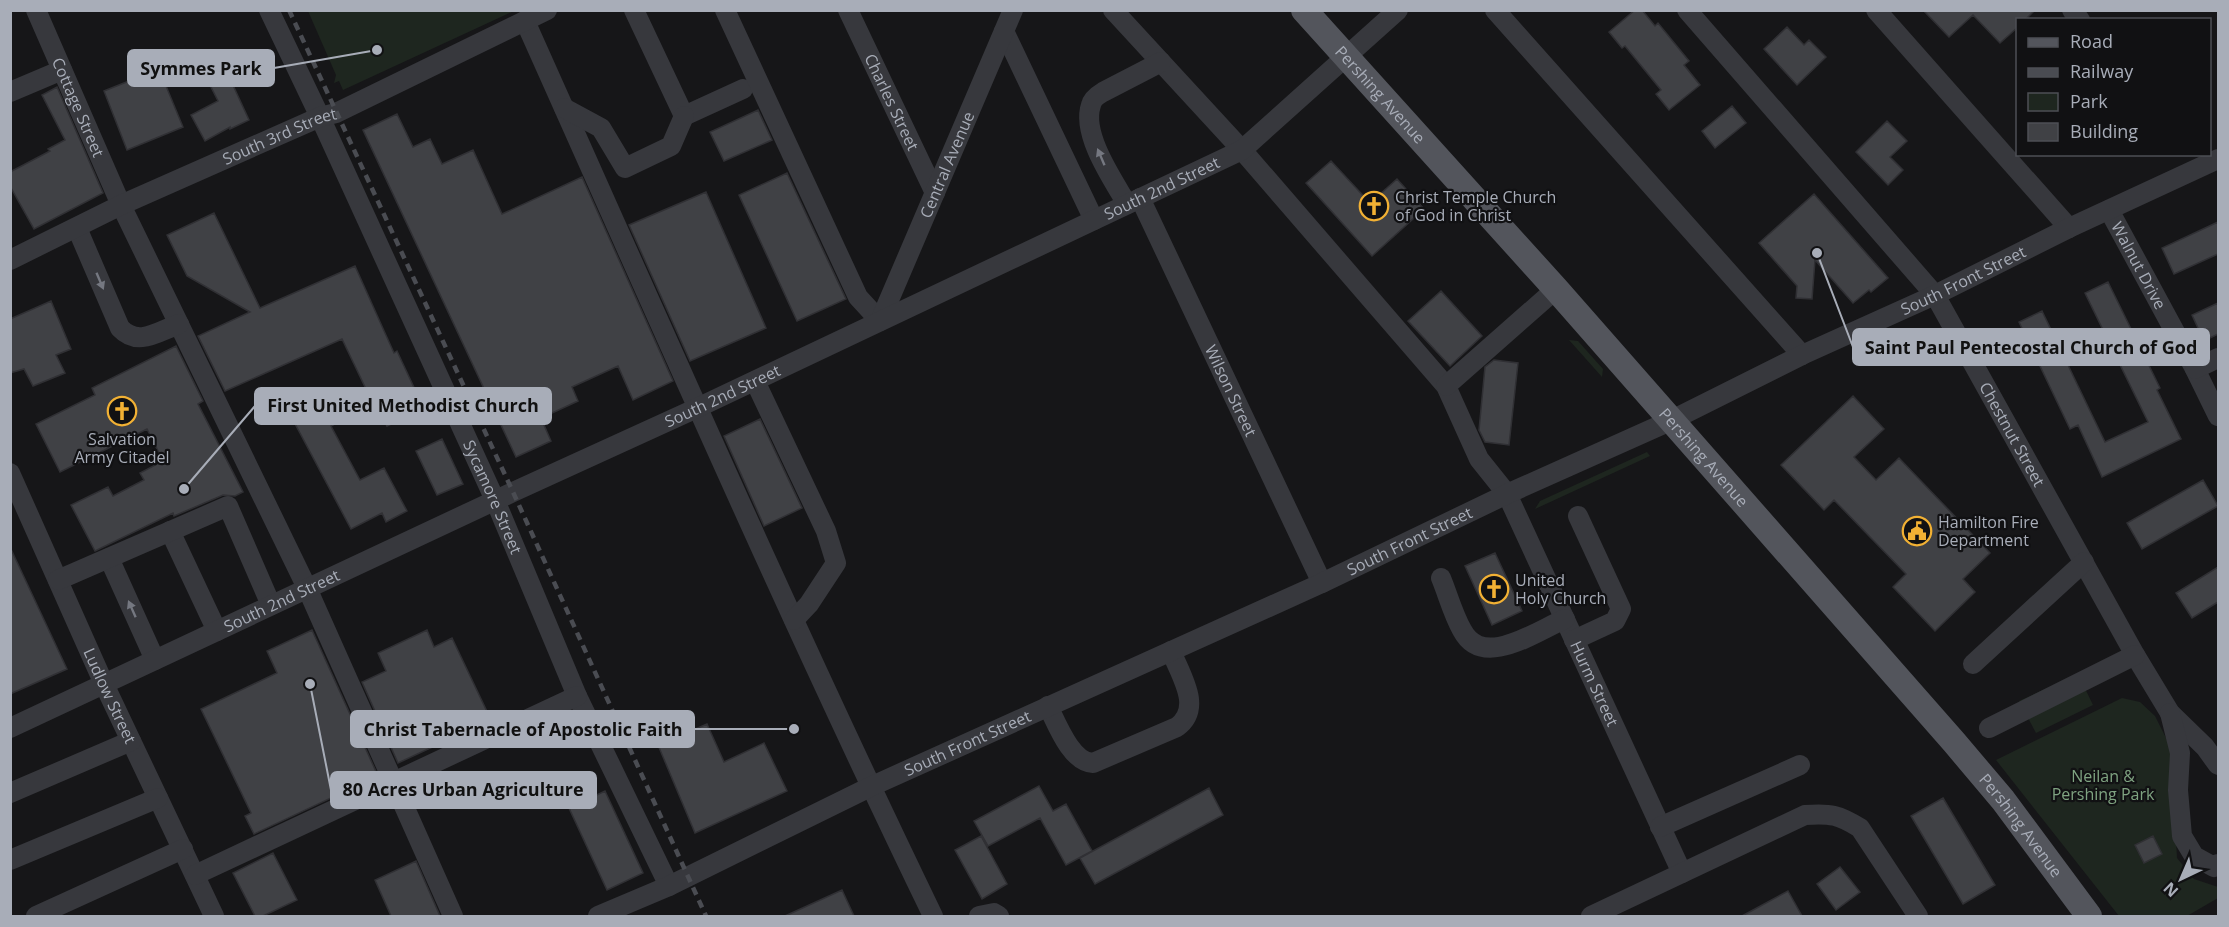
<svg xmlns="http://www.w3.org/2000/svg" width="2229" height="927" font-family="'Open Sans',sans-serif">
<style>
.green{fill:#1e261f}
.building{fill:#404145;stroke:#303034;stroke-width:1.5}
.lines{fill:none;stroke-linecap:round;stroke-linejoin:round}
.minor{stroke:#37383d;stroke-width:20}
.major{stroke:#53555c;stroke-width:26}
.rail{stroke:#4a4c52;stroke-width:4.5;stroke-dasharray:8 6;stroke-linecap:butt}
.oneway{fill:#757881}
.labels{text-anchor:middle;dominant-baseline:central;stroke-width:4.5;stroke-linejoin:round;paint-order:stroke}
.street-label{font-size:16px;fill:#a8adb8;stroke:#111113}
.poi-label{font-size:16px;fill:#a8adb8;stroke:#111113;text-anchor:start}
.park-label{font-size:16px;fill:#7fa381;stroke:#111113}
.leader{fill:none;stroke:#a8adb8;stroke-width:2}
.callout-dot{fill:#a8adb8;stroke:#111113;stroke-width:2}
.callout{fill:#a8adb8;stroke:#a8adb8;stroke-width:2}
.callout-label{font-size:18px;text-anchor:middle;font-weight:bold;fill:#111}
</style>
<rect width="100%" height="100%" fill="#161618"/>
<path class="green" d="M308 11H514L343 90 339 81 334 83 336 75Z
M1569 340 1578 341 1603 369 1602 377Z
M1647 452 1650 456 1535 509 1540 501Z
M2078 674 2093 705 2036 733 2019 701Z
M2122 698 2140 702 2155 716 2171 748 2177 858 2194 879 2218 887V898L2187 916H2119L1996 760Z"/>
<path class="building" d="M1635 10H1642L1655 26 1658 23 1689 61 1684 65 1700 85 1669 110 1656 94 1661 90 1625 46 1622 48 1609 32Z
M1923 10H2035L2025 20H2018V27L2000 43 1973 15 1949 37Z
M1787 27 1804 45 1809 40 1826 57 1797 85 1764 49Z
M159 69 183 127 127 150 104 91Z
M226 70 249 120 230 129V127L205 141 191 115 218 101 207 79Z
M57 87 103 193 34 229 10 186V172L50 151 48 149 65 140 42 95Z
M1732 106 1746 123 1715 148 1702 131Z
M758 110 772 140 724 161 710 132Z
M397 114 413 147 430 139 442 164 473 150 502 214 582 177 673 381 633 400 618 366 572 387 578 401 541 418 551 441 516 457 363 130Z
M1887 121 1907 141 1890 157 1903 170 1888 185 1856 152Z
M1331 161 1370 203 1397 179 1424 209 1372 256 1306 183Z
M787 173 846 299 797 321 739 195Z
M706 192 766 328 690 361 629 225Z
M1814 194 1888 278 1871 292 1869 290 1853 303 1815 260 1812 299 1796 298 1797 286 1759 243Z
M214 213 260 308 355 266 385 333 394 353 397 351 424 409 387 426 374 403 331 426 360 480 384 468 407 511 386 522 382 513 351 529 292 418 323 402 326 407 365 387 342 339 225 391 198 336 250 312 187 276 167 235Z
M2218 222V254L2174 274 2162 248Z
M2108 282 2160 388 2157 390 2181 439 2102 477 2078 425 2070 429 2019 322 2042 311 2105 442 2148 422 2085 293Z
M1441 291 1482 336 1450 366 1408 321Z
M51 301 71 349 56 355 65 373 33 386 24 369 10 373V319Z
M2218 303V334L2204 341 2192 315Z
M176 346 203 401 198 404 243 492 235 496 223 495 174 516 173 513 95 551 71 505 108 487 113 496 144 480 140 473 163 461 147 429 60 472 36 424 95 395 92 388Z
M1494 360 1518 363 1509 445 1485 442 1479 430 1485 367Z
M1853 396 1884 429 1854 457 1876 480 1899 458 1990 553 1963 579 1975 592 1935 631 1893 587 1906 574 1834 500 1824 510 1781 465Z
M760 419 802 508 764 526 724 436Z
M442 439 463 484 437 495 416 451Z
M2203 480 2218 506 2142 549 2127 523Z
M10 547 67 669 10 694Z
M1495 553 1522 611 1492 625 1465 566Z
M2218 567V602L2192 618 2176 593Z
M312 630 378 776 254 834 245 816 251 813 201 709 277 673 267 651Z
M427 630 434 647 452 638 491 720 398 763 362 682 386 671 378 653Z
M707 724 724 762 764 743 787 791 695 833 658 745Z
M1039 786 1053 811 1066 804 1092 851 1066 865 1040 818 988 846 974 821Z
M1209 788 1223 815 1095 884 1080 858Z
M605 791 643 873 607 890 569 808Z
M1943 798 1995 885 1963 904 1911 816Z
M981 836 1007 884 982 899 955 850Z
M2153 836 2162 854 2144 863 2135 845Z
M273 853 297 900 263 916H255L233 873Z
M416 861 440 916H391L375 880Z
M1840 867 1860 892 1836 910 1817 884Z
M842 890 854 916H785Z
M1788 891 1802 916H1742Z"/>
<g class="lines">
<g class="minor">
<path id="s1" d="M36 10 121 205 307 588 453 916"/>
<path id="s2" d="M269 10 320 117 495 500 577 696 669 886"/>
<path d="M634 10 684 116 743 89"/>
<path d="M725 10 858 297 880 321"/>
<path id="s3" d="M848 10 935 193"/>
<path id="s4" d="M1113 10 1242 150 1446 386 1479 459 1507 494 1682 873"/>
<path d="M1495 10 1802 355"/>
<path id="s5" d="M1687 10 1935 295 2135 655 2170 713 2205 747 2218 765"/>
<path d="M1876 10 2069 228"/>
<path d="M2072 10 2080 20"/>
<path d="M525 21C659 320 790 621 933 916"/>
<path d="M1004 31 1094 220"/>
<path d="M10 92 62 70"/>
<path d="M564 108 601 128 625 168 671 146 684 116"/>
<path id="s6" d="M1140 198 1322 583"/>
<path d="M1127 204C1113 180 1081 134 1091 105 1092 99 1098 95 1103 92L1161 62"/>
<path id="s7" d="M2109 210 2195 369 2218 416"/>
<path d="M77 228 120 328C138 347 157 332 179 324"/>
<path id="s8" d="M10 260 121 205 320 117 336 113 547 10"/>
<path id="s9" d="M880 321 1013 10"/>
<path d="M2195 369 2218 358"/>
<path d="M755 381 826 531 836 563 809 604 794 620"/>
<path d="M1446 386 1556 289"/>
<path id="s10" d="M10 473 104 684 214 916"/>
<path d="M170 531 217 631"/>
<path d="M109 558 155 660"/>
<path d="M1441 578C1448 595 1453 614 1462 630 1483 670 1536 631 1565 619"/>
<path d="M58 580 228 506 271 605"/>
<path d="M1574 640 1615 621 1621 609 1578 516"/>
<path d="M1973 664 2084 562"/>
<path d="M1048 706C1057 724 1071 762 1093 763L1177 727C1203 708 1181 676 1171 651"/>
<path d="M2170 713 2180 753 2178 790 2182 836 2194 856 2214 867 2218 864"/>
<path id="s11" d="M10 728 513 492 697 408 1242 150 1398 10"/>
<path d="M1989 728 2135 655"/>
<path d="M10 793 131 741"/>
<path d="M1660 827 1800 765"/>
<path d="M10 860 158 798"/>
<path d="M195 875 577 696"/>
<path d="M36 916 183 849"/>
<path id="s12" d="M598 916 669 886 870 787 1322 583 1507 494 1670 421 1802 355 1935 295 2069 228 2218 159"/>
<path d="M979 916 994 913 999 916"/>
<path d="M1591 916 1805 815C1831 813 1839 815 1860 828L1918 916"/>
</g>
<path class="major" id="s13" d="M1304 10 1556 289 1954 742 2003 800 2089 916"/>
<path class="rail" d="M289 10 513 492 706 916"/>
</g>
<defs><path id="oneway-solid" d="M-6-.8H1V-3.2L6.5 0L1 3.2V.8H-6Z" transform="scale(1.5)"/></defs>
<g class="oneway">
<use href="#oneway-solid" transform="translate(1101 157) rotate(-113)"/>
<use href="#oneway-solid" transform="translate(100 281) rotate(67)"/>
<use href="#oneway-solid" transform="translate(132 609) rotate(-114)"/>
</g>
<defs>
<g id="church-ring" transform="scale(1.5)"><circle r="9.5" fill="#111113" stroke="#f2b134" stroke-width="1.5"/><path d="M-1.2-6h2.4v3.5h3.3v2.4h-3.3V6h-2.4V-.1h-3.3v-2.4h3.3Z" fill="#f2b134"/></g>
<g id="civic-ring" transform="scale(1.5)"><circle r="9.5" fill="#111113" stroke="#f2b134" stroke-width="1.5"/><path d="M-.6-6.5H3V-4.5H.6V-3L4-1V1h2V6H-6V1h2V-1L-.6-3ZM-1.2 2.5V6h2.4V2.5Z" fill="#f2b134"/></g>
</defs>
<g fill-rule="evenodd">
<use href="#church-ring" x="1374" y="206"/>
<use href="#church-ring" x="122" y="411"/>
<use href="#civic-ring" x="1917" y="531"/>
<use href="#church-ring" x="1494" y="589"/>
</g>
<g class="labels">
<g class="street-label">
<text stroke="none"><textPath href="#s13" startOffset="114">Pershing Avenue</textPath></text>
<text stroke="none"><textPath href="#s3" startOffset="102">Charles Street</textPath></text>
<text stroke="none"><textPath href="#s1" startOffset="106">Cottage Street</textPath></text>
<text stroke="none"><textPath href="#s8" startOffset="297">South 3rd Street</textPath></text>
<text stroke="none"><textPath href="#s9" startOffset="170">Central Avenue</textPath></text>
<text stroke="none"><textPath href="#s11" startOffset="1272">South 2nd Street</textPath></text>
<text stroke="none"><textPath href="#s7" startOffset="63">Walnut Drive</textPath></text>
<text stroke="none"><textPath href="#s12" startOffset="1506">South Front Street</textPath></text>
<text stroke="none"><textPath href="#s6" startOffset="213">Wilson Street</textPath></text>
<text stroke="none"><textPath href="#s11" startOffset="786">South 2nd Street</textPath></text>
<text stroke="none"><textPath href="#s5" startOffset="537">Chestnut Street</textPath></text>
<text stroke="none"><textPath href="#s13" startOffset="600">Pershing Avenue</textPath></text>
<text stroke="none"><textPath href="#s2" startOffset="536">Sycamore Street</textPath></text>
<text stroke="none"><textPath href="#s12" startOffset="894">South Front Street</textPath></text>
<text stroke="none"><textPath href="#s11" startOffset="300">South 2nd Street</textPath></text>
<text stroke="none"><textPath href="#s4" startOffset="836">Hurm Street</textPath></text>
<text stroke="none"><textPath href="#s10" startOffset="244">Ludlow Street</textPath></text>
<text stroke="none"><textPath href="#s12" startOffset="408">South Front Street</textPath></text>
<text stroke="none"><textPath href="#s13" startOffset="1086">Pershing Avenue</textPath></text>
</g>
<g class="poi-label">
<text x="1395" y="197">Christ Temple Church<tspan x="1395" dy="18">of God in Christ</tspan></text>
<text x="122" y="439" text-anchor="middle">Salvation<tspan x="122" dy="18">Army Citadel</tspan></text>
<text x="1938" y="522">Hamilton Fire<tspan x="1938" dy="18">Department</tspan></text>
<text x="1515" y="580">United<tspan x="1515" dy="18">Holy Church</tspan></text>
</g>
<g class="park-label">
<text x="2103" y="776">Neilan &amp;<tspan x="2103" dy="18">Pershing Park</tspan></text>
</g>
</g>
<path class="leader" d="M377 50L274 68M1817 253L1853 347M184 489L255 406M794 729L694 729M310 684L331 790"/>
<g class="callout-dot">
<circle cx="377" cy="50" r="6"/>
<circle cx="1817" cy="253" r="6"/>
<circle cx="184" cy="489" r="6"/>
<circle cx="794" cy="729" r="6"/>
<circle cx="310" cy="684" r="6"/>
</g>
<g class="callout">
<rect x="128" y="50" width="146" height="36" rx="6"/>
<rect x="1853" y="329" width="356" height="36" rx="6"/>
<rect x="255" y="388" width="296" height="36" rx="6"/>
<rect x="351" y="711" width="343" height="36" rx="6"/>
<rect x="331" y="772" width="265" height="36" rx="6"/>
</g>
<g class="callout-label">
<text x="201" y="75">Symmes Park</text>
<text x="2031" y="354">Saint Paul Pentecostal Church of God</text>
<text x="403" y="412">First United Methodist Church</text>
<text x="523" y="736">Christ Tabernacle of Apostolic Faith</text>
<text x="463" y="796">80 Acres Urban Agriculture</text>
</g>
<rect width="2229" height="927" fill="none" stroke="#a8adb8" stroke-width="24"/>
<rect x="2016" y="18" width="195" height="138" fill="#111113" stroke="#4d4f55" stroke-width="1.5"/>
<rect x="2028" y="38" width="30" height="9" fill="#53555c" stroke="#4d4f55" stroke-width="1.5"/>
<text x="2070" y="48" font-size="18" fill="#a8adb8">Road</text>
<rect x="2028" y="68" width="30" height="9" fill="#4a4c52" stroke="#4d4f55" stroke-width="1.5"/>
<text x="2070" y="78" font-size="18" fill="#a8adb8">Railway</text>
<rect x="2028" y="93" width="30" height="18" fill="#1e261f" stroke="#4d4f55" stroke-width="1.5"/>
<text x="2070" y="108" font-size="18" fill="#a8adb8">Park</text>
<rect x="2028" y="123" width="30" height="18" fill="#404145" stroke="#4d4f55" stroke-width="1.5"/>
<text x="2070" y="138" font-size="18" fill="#a8adb8">Building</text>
<g transform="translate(2181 879) rotate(224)" stroke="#111113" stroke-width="4.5" paint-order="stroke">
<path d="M0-4.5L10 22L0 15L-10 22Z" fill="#a8adb8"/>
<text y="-9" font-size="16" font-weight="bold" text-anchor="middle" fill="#a8adb8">N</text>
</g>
</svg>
